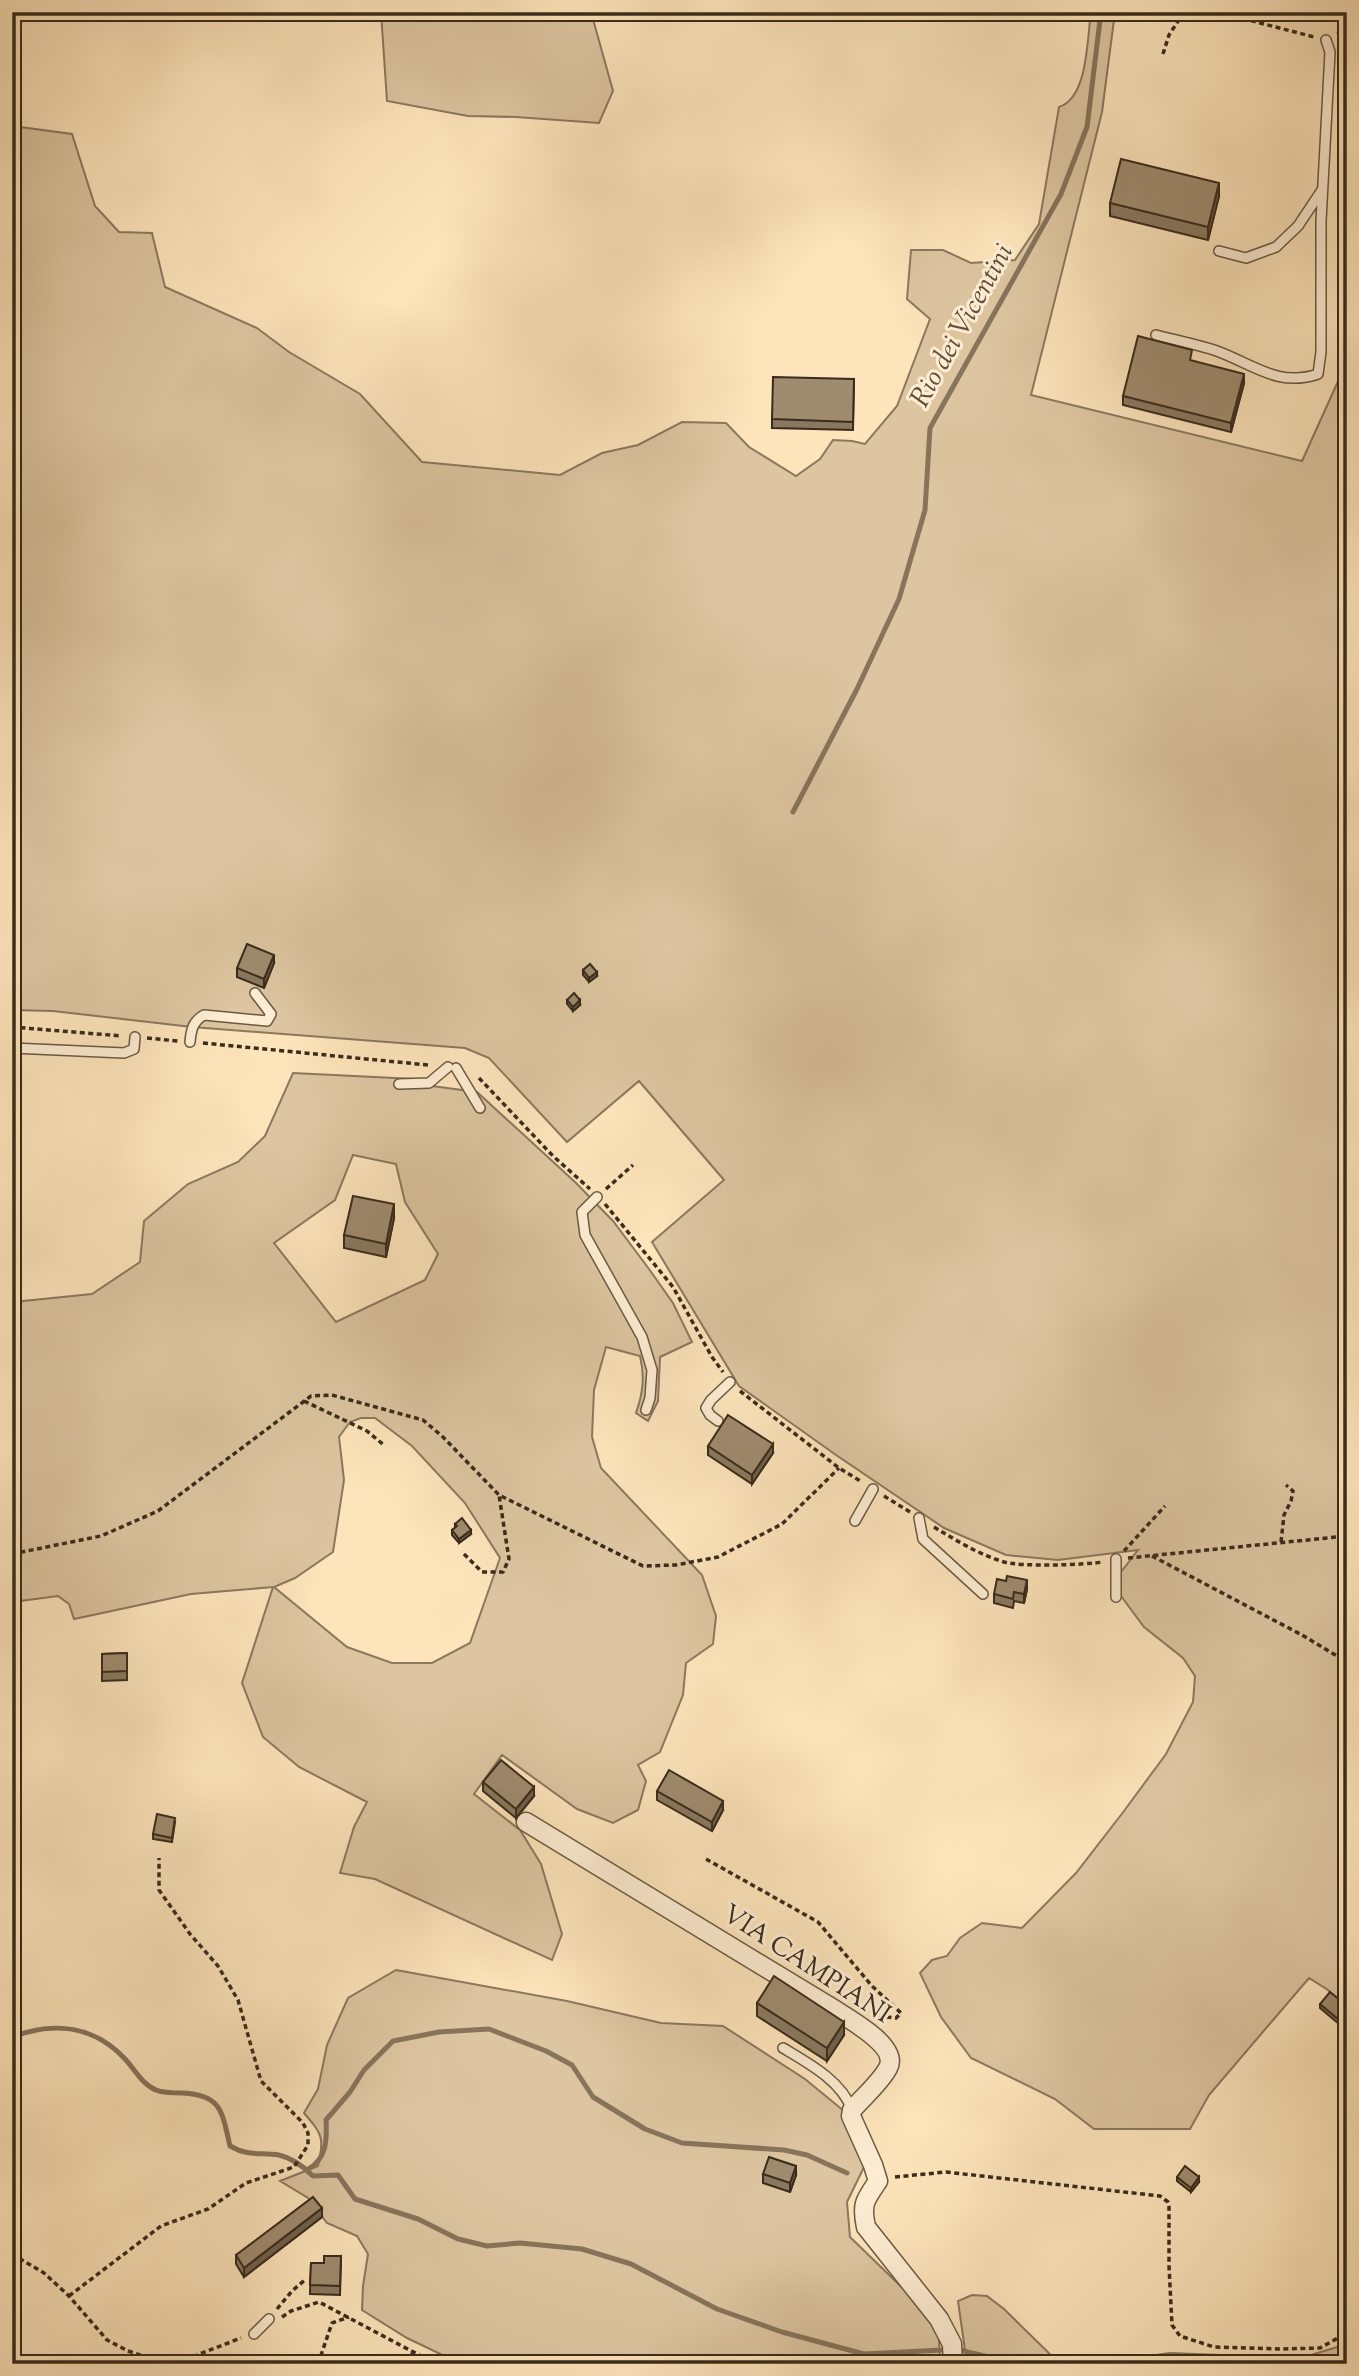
<svg xmlns="http://www.w3.org/2000/svg" width="1359" height="2376" font-family="'Sorts Mill Goudy',serif">
<style>
.green{fill:#dcc5a0;stroke:#8b785e;stroke-width:2;fill-rule:evenodd}
.lines{fill:none;stroke-linecap:round;stroke-linejoin:round}
.stream{stroke:#87745b;stroke-width:5}
.service-casing{stroke:#6b5943;stroke-width:12}
.minor-casing{stroke:#6b5943;stroke-width:21}
.path{stroke:#3a2b1b;stroke-width:3.5;stroke-dasharray:5 3.5;stroke-linecap:butt}
.service{stroke:#feedd3;stroke-width:9}
.minor{stroke:#feedd3;stroke-width:18}
.wall{fill:#89785f;stroke:#3a2b1b;stroke-width:2}
.shaded-wall{fill:#6f614d;stroke:#3a2b1b;stroke-width:2}
.building{fill:#9f8b6e;stroke:#3a2b1b;stroke-width:2}
.labels{text-anchor:middle;dominant-baseline:central;stroke-width:6;stroke-linejoin:round;paint-order:stroke}
.street-label{font-size:26px;fill:#3a2b1b;stroke:#feedd3}
.water-label{font-size:28px;font-style:italic;fill:#61503b;stroke:#feedd3}
</style>
<rect width="100%" height="100%" fill="#fde4bb"/>
<filter id="stains"><feTurbulence type="fractalNoise" baseFrequency=".00286" numOctaves="4"/><feColorMatrix values="0 0 0 0 .2 0 0 0 0 .09 0 0 0 0 .02 0 0 0 .5 -.17"/></filter>
<radialGradient id="worn" r=".72"><stop offset=".6" stop-color="#630" stop-opacity="0"/><stop offset="1" stop-color="#630" stop-opacity=".3"/></radialGradient>
<path class="green" d="M381 12H591L613 91 599 123 516 117 468 116 387 101Z
M1091 12H1115L1102 112 1031 395 1302 461 1344 368H1347V2008L1328 1990 1309 1978 1209 2095 1190 2129H1094L1055 2099 971 2058 941 2017 920 1973 932 1960 947 1956 960 1938 982 1923 1022 1928 1076 1873 1124 1811 1166 1754 1193 1702 1195 1676 1183 1658 1144 1627 1121 1596V1572L1138 1550 1058 1560 1006 1555 944 1528 836 1455 739 1386 652 1242 724 1180 639 1081 567 1142 489 1058 465 1048 192 1027 53 1011 12 1010V126L72 134 95 206 119 232 152 233 165 287 257 328 289 352 360 394 422 462 560 475 602 453 638 445 682 422 726 423 749 447 796 476 820 459 833 440 852 441 865 444 897 406 930 319 907 299 911 250H943L971 263 1015 260 1039 224 1059 107C1088 98 1087 39 1091 12Z
M293 1073 415 1079 432 1086 477 1092 575 1182 613 1221 649 1269 673 1303 692 1342 660 1357 658 1401 648 1421 636 1413C643 1393 645 1377 640 1356L606 1347 594 1390 592 1437 601 1468 702 1575 716 1616 713 1644 686 1663 683 1695 660 1752 638 1765 646 1781 638 1810 613 1823 577 1809 502 1755 474 1794 520 1830 541 1864 562 1934 552 1960 375 1879 340 1873 354 1827 367 1802 299 1767 263 1737 242 1683 273 1587 191 1594 74 1619 69 1604 58 1596 12 1602V1304L23 1301 92 1294 140 1262 144 1221 188 1184 238 1162 265 1136ZM353 1155 396 1164 405 1202 438 1254 425 1280 336 1322 274 1243 335 1200ZM361 1418H375L412 1446 465 1503 500 1558 470 1643 432 1663H392L347 1647 274 1587 295 1578 333 1552 344 1480 339 1437 350 1422Z
M396 1970 567 2001 661 2023 723 2026 805 2079 844 2111 866 2163 847 2202 850 2237 918 2303 939 2336 940 2364H461L407 2338 362 2310 363 2286 368 2254 357 2236 327 2223 308 2198 280 2181 318 2166C324 2137 323 2135 304 2113L318 2089 327 2045 348 1998Z
M972 2295 987 2296 1004 2309 1059 2363 1069 2364H967L958 2301Z
M1347 2344V2364H1093L1170 2353 1301 2358Z"/>
<g class="lines">
<path class="stream" d="M793 812 857 689 899 599 925 510 930 428 1061 194 1087 127 1101 12
M12 2037C55 2021 95 2026 126 2060 135 2070 142 2084 156 2090 163 2093 175 2093 183 2093 222 2095 222 2112 230 2146 249 2157 260 2152 279 2155 292 2158 304 2167 313 2176L338 2175 355 2199 418 2219 458 2239 487 2246 520 2243 582 2249 631 2264 717 2309 782 2332 864 2354 943 2350
M307 2170C327 2159 327 2140 326 2120L350 2092 364 2070 393 2041 439 2032 489 2029 546 2051 572 2065 593 2097 645 2129 682 2143 784 2150 807 2155 847 2173
M962 2350C978 2356 991 2355 1007 2364"/>
<g class="service-casing">
<path id="service" d="M1219 251 1246 258 1276 247 1298 226 1322 190
M1156 335C1175 340 1195 344 1214 350 1252 363 1277 388 1318 374L1321 352V221L1330 52 1326 40
M190 1042C191 1030 193 1021 204 1015L267 1021 271 1014 255 993
M12 1048 124 1053 134 1049 135 1037
M456 1068 480 1108
M399 1084 429 1083 448 1067
M597 1197 582 1212 585 1235 642 1337 652 1370 650 1398 646 1410
M718 1421 710 1415 706 1408 711 1400 730 1382
M919 1518 923 1539 983 1594
M855 1521 873 1489
M1116 1559V1597
M783 2048C808 2063 842 2081 852 2110
M254 2334 269 2319"/>
</g>
<g class="minor-casing">
<path id="minor" d="M526 1822 832 2008C847 2018 900 2046 888 2068 880 2083 863 2097 852 2110L851 2116 873 2165 878 2181C865 2200 861 2204 866 2227L939 2319 952 2344 953 2364"/>
</g>
<path class="path" d="M1218 12 1314 37
M1337 34 1347 30
M1163 54 1169 35 1184 12
M12 1027 122 1036
M147 1038 178 1041
M203 1043 428 1065
M479 1078 553 1156 590 1189
M606 1189 633 1165
M605 1204 673 1287 712 1357 723 1372
M740 1391 839 1468 862 1482
M304 1401 367 1431 385 1446
M884 1496 910 1512
M934 1527C957 1541 978 1554 1004 1562 1022 1567 1083 1565 1103 1562
M1281 1542 1284 1515 1291 1501 1293 1491 1286 1485
M1124 1551 1165 1506
M12 1554 101 1536 158 1511 311 1396 332 1395 423 1420 443 1437 499 1495 643 1566 676 1565 718 1557 782 1524 839 1468
M464 1554 482 1572H503L509 1559 499 1495
M1152 1556 1302 1635 1347 1662
M1128 1558 1347 1536
M706 1859 818 1922 872 1986 901 2013 896 2018 878 2016
M895 2177 946 2172 1160 2196 1168 2202 1169 2207V2266L1172 2325 1180 2336 1214 2347 1281 2349 1320 2348 1347 2333
M12 2254 44 2273 69 2296 107 2340 128 2351 165 2363 179 2362 241 2338
M69 2296 161 2226 208 2209 246 2183 294 2167 308 2145V2133L303 2123 261 2081 238 2000 218 1966 190 1934 159 1890V1858
M277 2309 292 2291 306 2279
M282 2317 291 2311 319 2302 436 2364
M318 2364 332 2323 349 2317
M404 2364 414 2352"/>
<use href="#service" class="service"/>
<use href="#minor" class="minor"/>
</g>
<path class="wall" d="M1219 196 1208 240 1110 216V203Z
M1192 361 1244 383 1231 432 1123 405V396Z
M854 379 853 430 772 428V419Z
M274 963 264 988 237 977V968Z
M583 970 597 976 589 982 583 975Z
M567 1000 580 1005 573 1011 567 1004Z
M394 1218 386 1257 344 1248V1235Z
M708 1446 773 1453 752 1484 708 1455Z
M455 1524 471 1534 459 1543 452 1535V1530L455 1528Z
M1027 1589 1024 1603 1014 1601 1013 1608 994 1603V1594Z
M127 1653V1680L102 1681V1654Z
M483 1782 534 1796 516 1818 483 1791Z
M657 1791 723 1810 712 1831 657 1800Z
M175 1822 172 1842 153 1839V1834Z
M757 2003 844 2035 827 2061 757 2016Z
M1320 2004 1347 2006V2013L1338 2023 1320 2008Z
M763 2174 796 2175 790 2192 763 2183Z
M1177 2177 1199 2182 1191 2192 1177 2181Z
M322 2217 244 2277 236 2264V2255Z
M341 2256 340 2295 310 2294 311 2263H324Z"/>
<path class="shaded-wall" d="M1219 183V196L1208 240V227Z
M1244 374V383L1231 432V423Z
M274 955V963L264 988V979Z
M597 972V976L589 982V978Z
M580 1000V1005L573 1011V1007Z
M394 1204V1218L386 1257V1244Z
M773 1444V1453L752 1484V1475Z
M471 1530V1534L459 1543V1539Z
M1027 1580V1589L1024 1603V1594Z
M534 1787V1796L516 1818V1809Z
M723 1801V1810L712 1831V1822Z
M1347 2009V2013L1338 2023V2019Z
M844 2022V2035L827 2061V2048Z
M796 2166V2175L790 2192V2183Z
M1199 2177V2182L1191 2192V2188Z
M322 2208V2217L244 2277V2268Z"/>
<path class="building" d="M1121 159 1219 183 1208 227 1110 203Z
M1138 336 1192 350 1190 360 1244 374 1231 423 1123 396Z
M773 377 854 379 853 422 772 419Z
M247 944 274 955 264 979 237 968Z
M590 964 597 972 589 978 583 970Z
M574 993 580 1000 573 1007 567 1000Z
M353 1196 394 1204 386 1244 344 1235Z
M728 1415 773 1444 752 1475 708 1446Z
M462 1518 471 1530 459 1539 452 1530 457 1526 455 1524Z
M1007 1576 1027 1580 1024 1594 1014 1592 1013 1599 994 1594 997 1579 1006 1581Z
M127 1653V1671L102 1672V1654Z
M501 1760 534 1787 516 1809 483 1782Z
M669 1770 723 1801 712 1822 657 1791Z
M157 1814 175 1818 172 1838 153 1834Z
M774 1976 844 2022 827 2048 757 2003Z
M1330 1992 1347 2006V2009L1338 2019 1320 2004Z
M769 2157 796 2166 790 2183 763 2174Z
M1185 2166 1199 2177 1191 2188 1177 2177Z
M313 2197 322 2208 244 2268 236 2255Z
M324 2256H341L340 2286 310 2285 311 2263H324Z"/>
<g class="labels">
<g class="street-label">
<text transform="translate(806 1965) rotate(33)">VIA CAMPIANI</text>
</g>
<g class="water-label">
<text transform="translate(963 326) rotate(-61)">Rio dei Vicentini</text>
</g>
</g>
<rect width="1359" height="2376" fill="none" stroke="#fde4bb" stroke-width="42"/>
<rect x="14" y="14" width="1331" height="2348" fill="none" stroke="#3a2b1b" stroke-width="3.5"/>
<rect x="21" y="21" width="1317" height="2334" fill="none" stroke="#3a2b1b" stroke-width="2"/>
<rect width="100%" height="100%" filter="url(#stains)"/>
<rect width="100%" height="100%" fill="url(#worn)"/>
</svg>
